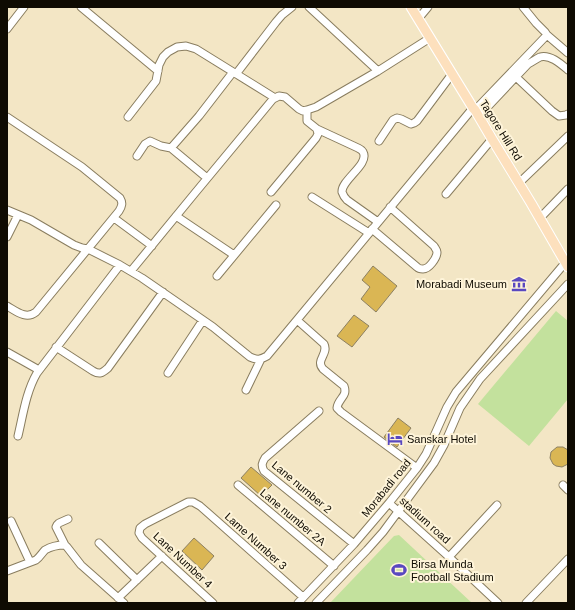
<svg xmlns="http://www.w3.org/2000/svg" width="575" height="610" font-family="Helvetica,sans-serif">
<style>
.green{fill:#c3e19d}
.building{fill:#dab654;stroke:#8c8062}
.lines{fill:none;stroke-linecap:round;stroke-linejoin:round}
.minor-casing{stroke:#897d5f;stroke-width:9}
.major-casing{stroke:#fff;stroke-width:11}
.minor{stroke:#fff;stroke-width:7}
.major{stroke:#fde0bd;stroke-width:9}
.labels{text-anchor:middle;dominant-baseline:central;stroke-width:4;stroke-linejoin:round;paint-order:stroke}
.street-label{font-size:11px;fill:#0f0b02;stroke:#fef4d9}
.poi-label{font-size:11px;fill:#0f0b02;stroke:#fef4d9;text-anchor:start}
</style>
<rect width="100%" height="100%" fill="#f3e6c5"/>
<path class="green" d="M556 311 568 321V399L529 446 478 404Z
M399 535 472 603H330L394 536Z"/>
<path class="building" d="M373 266 397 286 376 312 361 299 370 287 362 280Z
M354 315 369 326 352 347 337 336Z
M398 418 411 428 397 447 384 437Z
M557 447H563L568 450V464L562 467 556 466 553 464 550 458 551 452Z
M251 467 272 485 261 496 241 478Z
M194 538 214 556 202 570 182 551Z"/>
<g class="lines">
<g class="minor-casing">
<path id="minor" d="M81 7 158 71
M309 7 378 71
M523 7 536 23 545 32 547 35
M418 19 428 7
M7 29 24 7
M236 74 276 22 282 15 292 7
M516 77 552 111 559 116 566 115 568 114
M475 110 547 35 568 53
M479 116 528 64C532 62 536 59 540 57 550 54 561 64 568 70
M7 117 82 167 120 198C123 203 122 206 119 211L36 312C26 320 16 311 7 306
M128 117 156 81 159 65 163 57 168 52 177 47 186 46 196 49 275 98
M317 129 358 148C360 149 362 150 363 152 370 164 341 180 342 192 343 195 345 198 347 200L378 222
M379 141 393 120 397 118 401 119 411 124 414 123 417 121 452 74
M137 156 145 144 150 141 161 146 171 148
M207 178 171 148 199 116 233 72
M519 183 568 136
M271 192 316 138 318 134 317 129 307 121V110
M446 194 492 139
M312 197 369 233
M7 210 31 220 74 245 82 248 88 249 120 265 142 278 213 327 250 357C257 360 260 360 267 356L473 108
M176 216 234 255
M114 218 152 246
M540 218 568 189
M372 229 417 267C419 269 420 269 423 269 429 269 437 258 437 252 437 250 435 248 434 246L390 207
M7 237 18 215
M131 271 195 193 273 99 279 96 285 97 299 109 303 111 307 110 316 107 378 71 430 38
M217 276 276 205
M297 320 324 344C329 354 315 360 323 369L344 386C348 397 338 398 337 408L341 412 417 468
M56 347 93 371C100 375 102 373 108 368L163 292
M7 352 39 370
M168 373 203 320
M246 390 261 359
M319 411 265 458C262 463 261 465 264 471L354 544
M18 436C23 415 26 392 37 373L120 265
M238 485 334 566
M563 485 568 490
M389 503 449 557 498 603
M68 519 59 523 57 525 56 527 65 545 67 547 81 565 124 603
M11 521 30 562
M99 543 137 580
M449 557 497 505
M7 571 36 560C40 557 42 553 45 550 50 547 59 545 65 545
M118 598 162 556
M213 603 142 538 139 533 140 528 145 524 188 502H193L200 506 303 597
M298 603 354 544 389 503 417 468 426 454 447 407 456 392 565 263
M316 603 367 550 383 532 434 463 444 445 460 408 480 379 568 284
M526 603 568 559"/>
</g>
<g class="major-casing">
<path id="major" d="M411 7 473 108 475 110 492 139 531 203 568 267"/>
</g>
<use href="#minor" class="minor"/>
<use href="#major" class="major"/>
</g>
<defs>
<g id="museum-bare" transform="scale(1.2)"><path d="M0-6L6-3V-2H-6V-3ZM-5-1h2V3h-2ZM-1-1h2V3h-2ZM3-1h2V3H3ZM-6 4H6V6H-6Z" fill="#5948c0" stroke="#fef4d9" stroke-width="2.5" paint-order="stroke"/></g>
<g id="hotel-bare" transform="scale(1.2)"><path d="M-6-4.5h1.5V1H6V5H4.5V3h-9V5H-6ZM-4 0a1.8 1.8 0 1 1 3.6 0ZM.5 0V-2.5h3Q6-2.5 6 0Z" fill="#5948c0" stroke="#fef4d9" stroke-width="2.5" paint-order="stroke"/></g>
<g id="stadium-bare" transform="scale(1.2)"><path d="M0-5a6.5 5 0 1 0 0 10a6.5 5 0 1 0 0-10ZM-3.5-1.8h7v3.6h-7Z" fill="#5948c0" stroke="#fef4d9" stroke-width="2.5" paint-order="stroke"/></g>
</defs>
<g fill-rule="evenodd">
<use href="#museum-bare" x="519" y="284"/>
<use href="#hotel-bare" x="395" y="439"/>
<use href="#stadium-bare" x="399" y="570"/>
</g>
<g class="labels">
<g class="street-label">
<text transform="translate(501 130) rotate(58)">Tagore Hill Rd</text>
<text transform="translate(302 487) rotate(40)">Lane number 2</text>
<text transform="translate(386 488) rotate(-51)">Morabadi road</text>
<text transform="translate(293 517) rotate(40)">Lane number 2A</text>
<text transform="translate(425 520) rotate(42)">stadium road</text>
<text transform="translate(256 541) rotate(42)">Lame Number 3</text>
<text transform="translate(183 560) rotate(43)">Lane Number 4</text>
</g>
<g class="poi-label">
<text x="507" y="284" text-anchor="end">Morabadi Museum</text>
<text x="407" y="439">Sanskar Hotel</text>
<text x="411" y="564">Birsa Munda<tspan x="411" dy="13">Football Stadium</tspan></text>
</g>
</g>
<rect width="575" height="610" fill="none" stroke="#0f0b02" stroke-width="16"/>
</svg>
